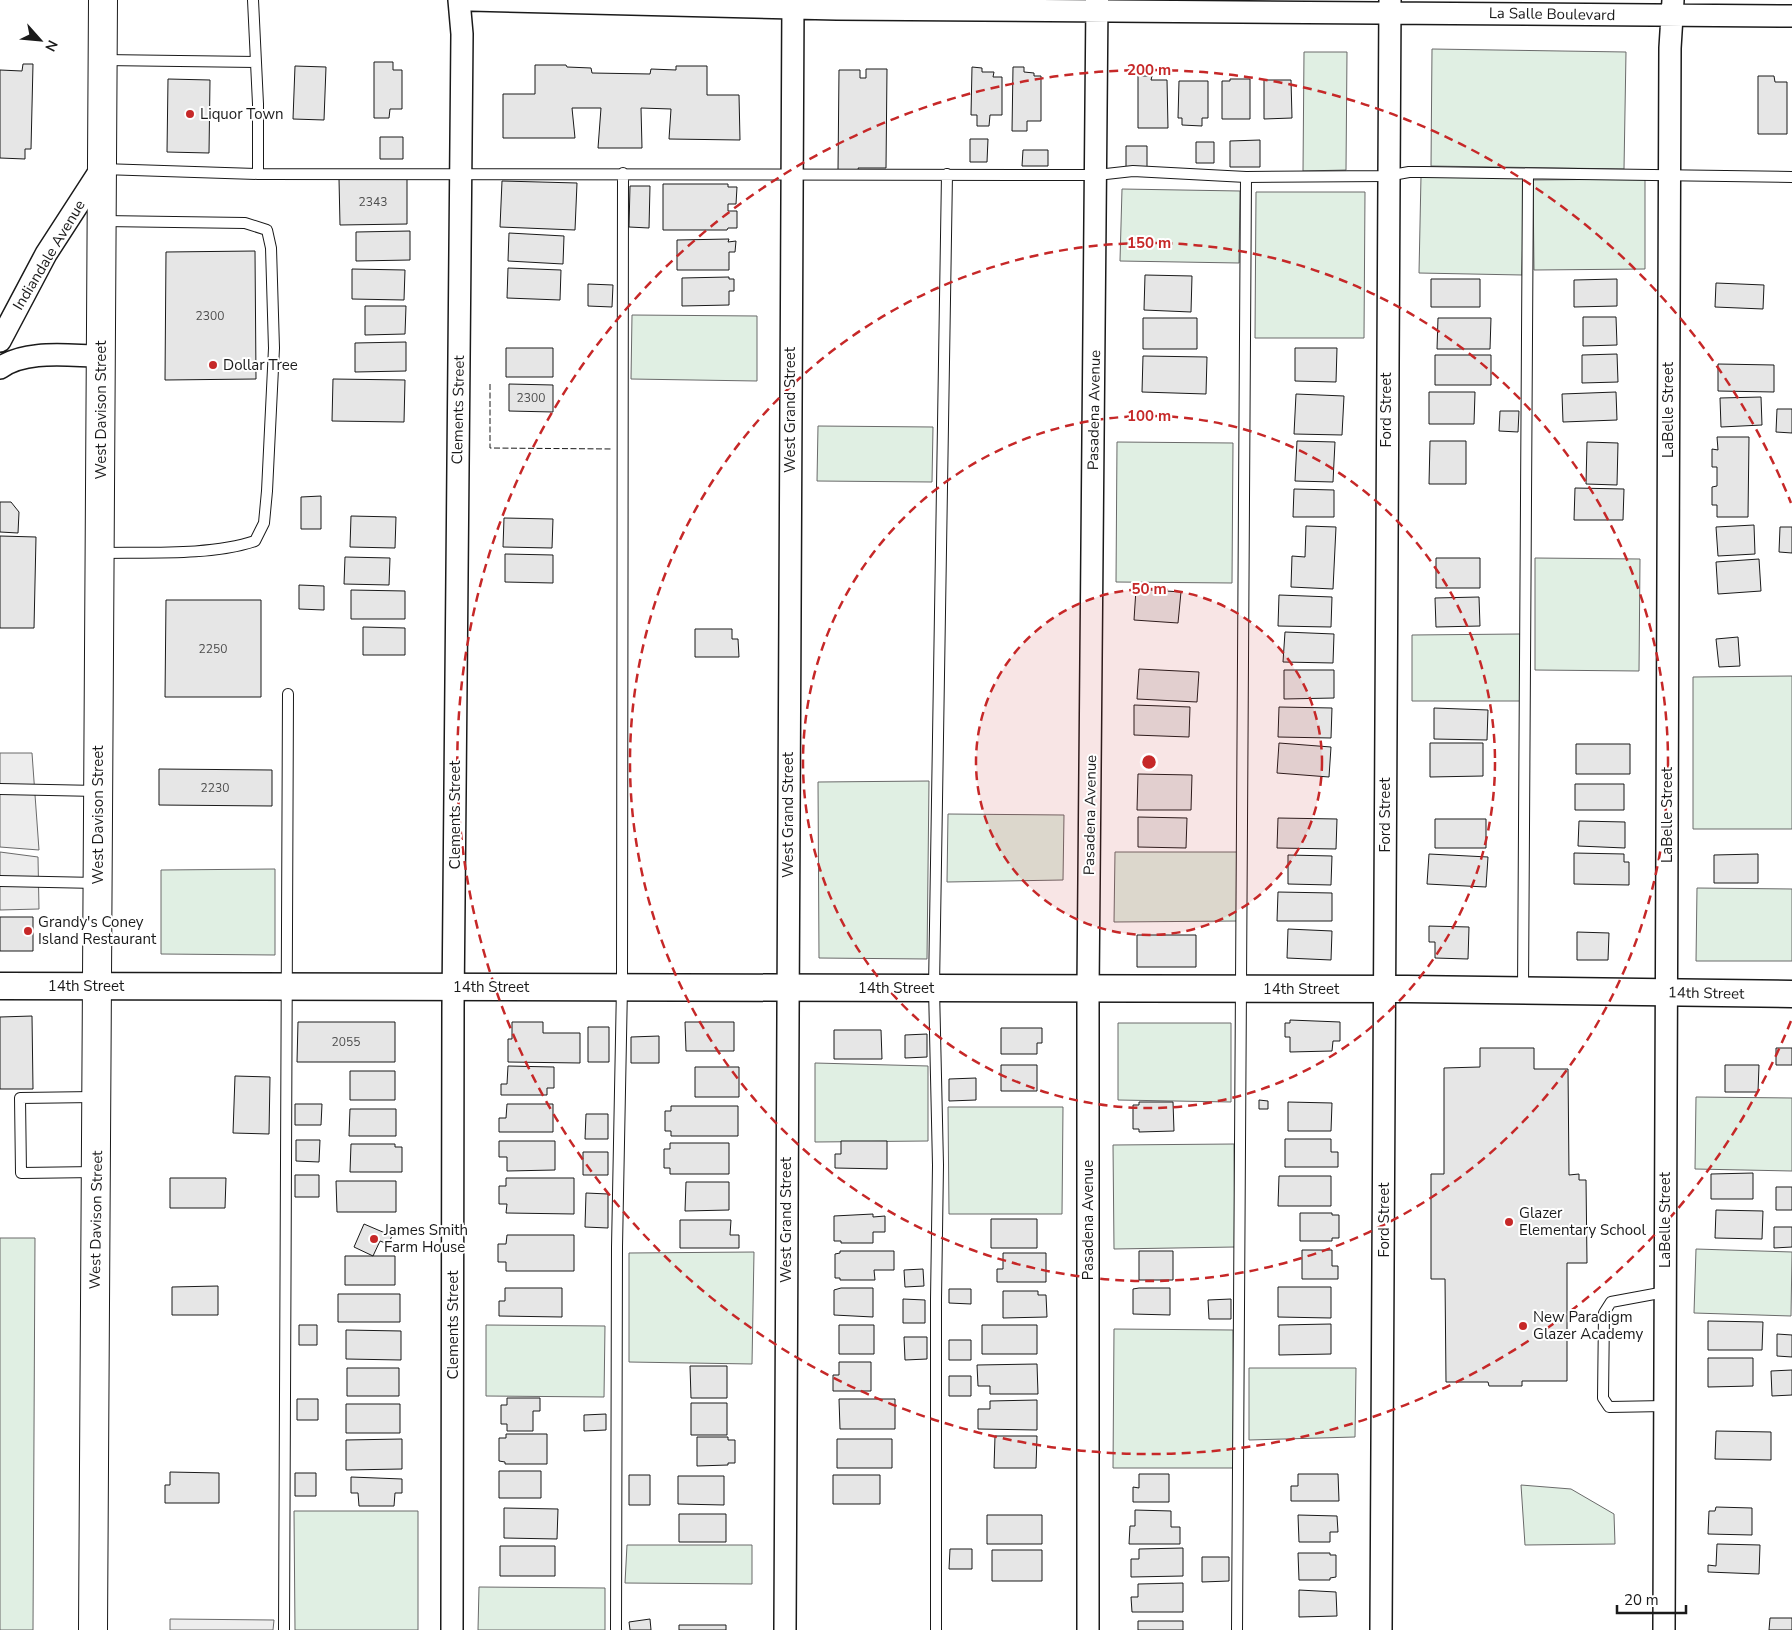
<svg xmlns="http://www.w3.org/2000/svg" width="1792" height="1630" font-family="'Nunito Sans',sans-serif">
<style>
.green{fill:#e0efe3;stroke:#6a6a6a}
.parking{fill:#ededed;stroke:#6a6a6a}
.building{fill:#e6e6e6;stroke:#1a1a1a}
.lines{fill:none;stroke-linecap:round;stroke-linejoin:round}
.service-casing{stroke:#1a1a1a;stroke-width:12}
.minor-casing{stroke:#1a1a1a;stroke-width:24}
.tertiary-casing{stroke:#1a1a1a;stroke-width:29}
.trunk-casing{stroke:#1a1a1a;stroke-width:30}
.service{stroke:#fff;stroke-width:10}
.minor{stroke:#fff;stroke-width:21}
.tertiary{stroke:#fff;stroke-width:26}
.trunk{stroke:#fff;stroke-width:28}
.fence{stroke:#1a1a1a;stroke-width:1;stroke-dasharray:6 2.5;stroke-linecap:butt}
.ring{fill:none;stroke:#c62828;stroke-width:2.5;stroke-dasharray:9 6}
.poi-dot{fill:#c62828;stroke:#fff;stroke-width:2}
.labels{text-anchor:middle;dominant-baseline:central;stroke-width:4;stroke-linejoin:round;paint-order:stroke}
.number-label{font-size:12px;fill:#4d4d4d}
.street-label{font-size:15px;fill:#1a1a1a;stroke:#fff}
.poi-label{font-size:15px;fill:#1a1a1a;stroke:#fff;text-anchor:start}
.centre{fill:#c62828;stroke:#fff;stroke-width:2.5}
.ring-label{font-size:15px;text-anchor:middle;font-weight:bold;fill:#c62828;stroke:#fff;stroke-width:4;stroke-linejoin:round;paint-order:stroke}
</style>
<rect width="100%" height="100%" fill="#fff"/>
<path class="green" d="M1432 49 1626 52 1624 169 1431 166Z
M1304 52H1347L1346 170 1303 171Z
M1421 176 1524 178 1522 275 1419 273Z
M1645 179V269L1534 270 1533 180Z
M1122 189 1240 191 1239 263 1120 261Z
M1256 192H1365L1364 338H1255Z
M632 315 757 316V381L631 379Z
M818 426 933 427 932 482 817 481Z
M1117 442 1233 443 1232 583 1116 582Z
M1535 558 1640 559 1639 671 1535 670Z
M1520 634V701H1412V635Z
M1792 676V829H1693V677Z
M929 781 927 959 819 958 818 782Z
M948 814 1064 815 1063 880 947 882Z
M1115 852H1237L1238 921 1114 922Z
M275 869V955L161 954V870Z
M1697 888 1792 889V961H1696Z
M1118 1023H1231V1102L1118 1100Z
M815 1063 928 1066V1141L815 1142Z
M1696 1097 1792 1098V1171L1695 1169Z
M948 1107H1063L1062 1214H949Z
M1234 1144 1235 1247 1114 1249 1113 1145Z
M0 1238H35L33 1630H0Z
M1696 1249 1792 1252 1791 1316 1694 1313Z
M754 1252 752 1364 629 1362V1253Z
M486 1325 605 1326 604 1397 486 1396Z
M1114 1329 1233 1330 1234 1468H1113Z
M1249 1368H1356L1355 1437 1249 1440Z
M1521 1485 1571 1489 1614 1514 1615 1544 1525 1545Z
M294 1511H418V1630H295Z
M627 1545H752V1584L625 1583Z
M479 1587 605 1588V1630H478Z"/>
<path class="parking" d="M0 753H32L39 850 0 847Z
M0 852 38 857 39 909 0 910Z
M170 1619 274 1620 273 1630H170Z"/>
<path class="building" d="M374 62H393V70H402V109H390L389 118H374Z
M23 64H33L31 149H25V159L0 158V70L22 71Z
M535 65H566L567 67 591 68 592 73 650 74 651 69 676 70V66H707V95H739L740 140 669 139 671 109 641 108 642 148H598L601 108H572L575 138H503V94H535Z
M295 66 326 67 324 120 293 119Z
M972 67 982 68V72H994L993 77H1002V115H990L989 126H977V115H971Z
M1013 67H1024V72L1034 73V76H1041V121H1027V131H1012Z
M866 69H887L886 168H858L859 171H838L839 70H860V78H866Z
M1138 76H1152L1151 80H1167L1168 128H1138Z
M1758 76H1774L1775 82H1787V134H1758Z
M168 79 210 80 209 153 167 152Z
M1230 79H1250V119H1222V81H1230Z
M1264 80H1291L1292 118 1264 119Z
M1179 81H1208V118H1202V126L1182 125V118H1178Z
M380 137H403V159H380Z
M970 139H988L987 162H970Z
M1260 140V167H1230V141Z
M1196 142H1214V163H1196Z
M1126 146H1147V167H1126Z
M1023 150H1048V166H1022Z
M339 179H407V224L340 225Z
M502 181 577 183 575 230 500 227Z
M663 184H728V187H737L736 204H728V211H737V228H728L727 230H663Z
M630 186H650L649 228 629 227Z
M410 231V260L356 261V232Z
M509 233 564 236 563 264 508 261Z
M729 239 728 242 736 241 735 252H729V270H677V240Z
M255 251 256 379 165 380 166 252Z
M508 268 561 270 560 300 507 298Z
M352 269 405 270 404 300 352 299Z
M1145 275 1192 276 1191 312 1144 310Z
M729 277V279H734V291H729V305L682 306V278Z
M1431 279H1480V307H1431Z
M1617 279V306L1574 307V280Z
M1716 283 1764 285 1763 309 1715 307Z
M588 284 613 285 612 307 588 306Z
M365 306H406L405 334 365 335Z
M1583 317H1616L1617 345 1583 346Z
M1143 318H1197V349H1143Z
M1438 318H1491L1490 349H1437Z
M406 342V371L355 372V343Z
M506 348H553V377H506Z
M1295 348H1337L1336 382 1295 381Z
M1617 354 1618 382 1582 383V355Z
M1435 355H1491V385H1435Z
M1143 356 1207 357 1206 394 1142 392Z
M1718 364 1774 365V392L1718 391Z
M333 379 405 380 404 422 332 421Z
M509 384 553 385V412L509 411Z
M1429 392H1475L1474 424H1429Z
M1616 392 1617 420 1563 422 1562 394Z
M1296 394 1344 396 1342 435 1294 434Z
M1761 397 1762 425 1721 427 1720 398Z
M1777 409H1792V433L1776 432Z
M1500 411H1519L1518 432 1499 431Z
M1717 437H1749L1748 517H1717V505H1712V487L1717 486V467H1712V449L1718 450Z
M1297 441 1335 442 1333 482 1295 481Z
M1430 441H1466V484H1429Z
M1587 442 1618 443 1617 485 1586 484Z
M1575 488 1624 489 1623 520H1574Z
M1294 489 1334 490V517H1293Z
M321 496V529H301V497Z
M0 502H11L19 512 18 533 0 532Z
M351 516 396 517 395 548 350 547Z
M504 518 553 519 552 548 503 547Z
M1754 525 1755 554 1718 556 1716 527Z
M1306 526 1336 527 1333 589 1291 587 1292 556 1305 557Z
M1780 527H1792V553L1779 552Z
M0 536 36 537 34 628H0Z
M505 554 553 555V583L505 582Z
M345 557 390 558 389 585 344 584Z
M1436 558H1480V588H1436Z
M1759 559 1761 591 1718 594 1716 562Z
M299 585 324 586V610L299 609Z
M1136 589 1181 592 1178 623 1134 620Z
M351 590 405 591V619H351Z
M1279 595 1332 597 1331 627 1278 626Z
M1479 597 1480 626 1436 627 1435 598Z
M166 600H261V697H165Z
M363 627 405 628V655H363Z
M695 629H732V639H738L739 657H695Z
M1285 632 1334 634 1333 663 1283 662Z
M1738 637 1740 666 1719 667 1716 639Z
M1139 669 1199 672 1197 702 1137 699Z
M1284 670H1334V698L1284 699Z
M1134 705 1190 707 1189 737 1134 735Z
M1279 707 1332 708 1331 738 1278 737Z
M1434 708 1488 710 1487 740 1434 739Z
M1279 743 1331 747 1329 777 1277 773Z
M1430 743H1483V776L1430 777Z
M1576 744H1630V774H1576Z
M159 769 272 770V806L159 805Z
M1138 774 1192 775 1191 810H1137Z
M1575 784H1624V810H1575Z
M1138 817 1187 818 1186 848 1138 847Z
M1278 818 1337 819 1336 849 1277 848Z
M1435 819H1486V848H1435Z
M1579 821 1625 822V848L1578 846Z
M1574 853 1624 854V862H1629V885L1574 884Z
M1429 854 1488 857 1486 887 1427 884Z
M1758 854V883H1714V855Z
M1288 855 1332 856 1331 885 1288 884Z
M1278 892 1332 893V921H1277Z
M0 917H33V951H0Z
M1429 926 1469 927 1468 959 1435 958V942H1429Z
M1288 929 1332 931 1331 960 1287 958Z
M1577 932 1609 933 1608 960H1577Z
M1137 935H1196V967H1137Z
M32 1016 33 1089H0V1017Z
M1290 1020 1340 1022V1041H1333L1332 1051 1290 1052V1037H1285V1023H1290Z
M298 1022H395V1062H297Z
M512 1022H543V1033H580V1063L508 1062V1039H512Z
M685 1022H734V1051H686Z
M588 1027H609V1062H588Z
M1001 1028H1042V1043H1037V1054H1001Z
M834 1030H881L882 1059H834Z
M927 1034V1057L905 1058V1035Z
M659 1036V1063H631V1037Z
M1480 1048H1534V1069H1568L1569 1175 1579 1174V1180H1586L1587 1263H1567V1381H1522V1386H1489L1488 1382H1446L1445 1279H1431V1174H1444V1068L1480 1067Z
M1776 1048H1792V1065H1776Z
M1001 1065H1037V1091H1001Z
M1725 1065H1759L1758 1092H1725Z
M508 1066 554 1067V1088H547V1095H501V1084H507Z
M695 1067H739V1097H695Z
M350 1071H395V1100H350Z
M235 1076 270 1077 269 1134 233 1133Z
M976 1078V1100L949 1101V1079Z
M1259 1100 1268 1101V1109H1259Z
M1139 1102H1173L1174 1131 1139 1132V1129H1133V1105H1139Z
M1288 1102 1332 1103 1331 1131H1288Z
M295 1104H322L321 1125H295Z
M507 1104H553V1132H499V1118H506Z
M671 1106H738V1136H671V1131H665V1111H671Z
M350 1109H396V1136H349Z
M586 1114H608V1139H585Z
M1285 1139H1331V1152H1338V1167H1285Z
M296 1140H320L319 1162 296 1161Z
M499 1141H555V1170L507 1171V1157H499Z
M841 1141H887V1169L835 1168V1154H841Z
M670 1143H729V1174H670V1168H664V1149H670Z
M351 1144H395V1147H402V1172H350Z
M583 1152H608V1175H583Z
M1753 1173V1199H1711V1174Z
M295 1175H319V1197H295Z
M1279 1176H1331V1206H1278Z
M170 1178H226L225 1208H170Z
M506 1178H574V1214L506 1213 507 1204H499V1186H506Z
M336 1181H396V1212H337Z
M686 1182H729V1210L685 1211Z
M1776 1187H1792V1210H1776Z
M586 1193 608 1194V1228L585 1227Z
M1716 1210 1763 1211 1762 1239 1715 1238Z
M1300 1213H1332V1215H1339V1238H1332V1241H1300Z
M873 1214V1217L885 1216V1232H873V1243H841V1241H834V1216Z
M991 1219H1037V1248H991Z
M680 1220H731L730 1235H739V1248H680Z
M364 1224 392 1236 388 1244 380 1241 373 1256 354 1247Z
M1774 1227H1792V1247L1774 1248Z
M507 1235H574V1271H506V1262H498V1244H506Z
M1302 1250H1332V1266H1338V1279H1302Z
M840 1251H894V1270H874L875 1280H840V1278H835V1254L840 1253Z
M1139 1251H1173V1280H1139Z
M1003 1253H1046V1282H997V1269H1003Z
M345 1256H395V1285H345Z
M923 1269 924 1286 905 1287 904 1270Z
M218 1286V1315H172V1287Z
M1278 1287H1331V1318L1278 1317Z
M505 1288H562V1317L499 1316V1301H505Z
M841 1288H873V1317L834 1315V1290Z
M1139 1288H1170V1315L1133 1314V1289Z
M949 1289H971V1304L949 1303Z
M1003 1291H1038V1295H1046L1047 1317 1003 1318Z
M338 1294H400V1322H338Z
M903 1299 925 1300V1323H903Z
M1231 1299V1319H1209L1208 1300Z
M1708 1321 1763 1322 1762 1350H1708Z
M1331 1324V1354L1279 1355V1325Z
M299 1325H317V1345H299Z
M839 1325H874V1354H839Z
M982 1325H1037V1354H982Z
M346 1330 401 1331V1360L346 1359Z
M1777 1334 1792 1335V1357L1777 1356Z
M904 1337H927V1359L905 1360Z
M949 1340H971V1360H949Z
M1708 1358H1753V1386L1708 1387Z
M839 1362H871V1391H833V1375H839Z
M1037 1364 1038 1394H990V1386H978L977 1365Z
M690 1366H727V1398H691Z
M347 1368H399V1396H347Z
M1792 1370V1395L1772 1396 1771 1371Z
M949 1376H971V1396H949Z
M507 1398H540V1411H533V1431H507V1424H501V1405H507Z
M297 1399H318V1420H297Z
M839 1399H895V1429H840Z
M1037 1400V1430L978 1429V1409H990V1401Z
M691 1403H727V1435H691Z
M346 1404H400V1433H346Z
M606 1414V1430L584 1431V1415Z
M1716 1431 1771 1432V1460L1715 1459Z
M506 1434H547V1464H505V1462L499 1461V1438H506Z
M995 1436H1037L1036 1468H994Z
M697 1437H728V1440H735V1463H728V1465L697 1466Z
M402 1439V1469L346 1470V1440Z
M837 1439H892V1468H837Z
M499 1471H541V1498H499Z
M170 1472 219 1473V1503H165V1485H170Z
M295 1473H316V1496H295Z
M1139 1474H1169V1502H1133V1487L1139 1488Z
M1298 1474H1338L1339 1501H1291V1486H1298Z
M629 1475H650V1505H629Z
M833 1475H880V1504H833Z
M678 1476H724V1505L678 1504Z
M351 1477 402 1479V1493H395L394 1506H359L358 1493H351Z
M1716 1507 1752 1508V1535L1708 1534 1709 1511H1715Z
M504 1508 558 1509 557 1539 504 1538Z
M1135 1510 1171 1511V1527H1180V1544H1129L1130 1526H1135Z
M679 1514H726V1542H679Z
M987 1515H1042V1544H987Z
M1298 1515 1337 1516 1338 1532H1330V1542H1299Z
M1717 1544 1760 1545 1759 1574 1708 1572V1565L1716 1566Z
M500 1546H555V1576H500Z
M1183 1548V1576L1131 1577V1559H1139V1549Z
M950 1549H972V1569H949Z
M992 1550H1042V1581H992Z
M1298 1553H1330V1555H1336V1577L1330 1578V1580H1299Z
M1202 1557H1229V1581L1202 1582Z
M1183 1583V1612H1132L1131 1597H1138V1584Z
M1299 1590 1336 1592 1337 1616 1299 1617Z
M1770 1618H1792V1630H1769Z
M650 1619 651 1630H630L629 1622Z
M1138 1621H1183V1630H1138Z
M679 1625H726V1630H679Z"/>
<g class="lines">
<g class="service-casing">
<path id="service" d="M253 0 258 104V174
M103 60 256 62
M102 169 258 174 1097 175 1133 171 1246 177 1387 176 1409 172H1424L1792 177
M100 553C146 552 211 556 255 541L264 523 267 491 274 348 271 248 267 230 245 223 103 221
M0 789 98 791
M0 881 97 883
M1523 991 1528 174
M94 1097 20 1098 21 1173 96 1172
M1665 1406 1609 1407 1603 1398 1604 1313 1611 1302 1665 1292
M284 1630 288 694
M616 1630 617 1247 622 986 623 173
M936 1630V1300L938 1165 934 988 947 174
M1237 1630 1246 177"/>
</g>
<g class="minor-casing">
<path id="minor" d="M471 0 837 9 1792 16
M0 341 46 254 101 169
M0 368C26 349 70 356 101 356
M452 1630 453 1007 462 34 459 0
M785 1630 793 0
M1088 1630V989L1097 0
M1381 1630 1390 0
M1664 1630 1670 48 1673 0"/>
</g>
<g class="tertiary-casing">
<path id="tertiary" d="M0 986 1408 989 1792 994"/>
</g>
<g class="trunk-casing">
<path id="trunk" d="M93 1630 103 0"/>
</g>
<use href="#service" class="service"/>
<use href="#minor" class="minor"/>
<use href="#tertiary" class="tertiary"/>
<use href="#trunk" class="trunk"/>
<path class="fence" d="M490 384V448L613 449"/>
</g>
<circle cx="1149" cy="762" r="173" fill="#c62828" fill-opacity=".12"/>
<g class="ring">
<circle cx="1149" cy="762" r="173"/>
<circle cx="1149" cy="762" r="346"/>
<circle cx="1149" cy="762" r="519"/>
<path d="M1791 1021A692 692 0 1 1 1791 503"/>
</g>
<g class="poi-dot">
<circle cx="190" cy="114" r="5"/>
<circle cx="213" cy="365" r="5"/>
<circle cx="28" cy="931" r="5"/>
<circle cx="1509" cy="1222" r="5"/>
<circle cx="374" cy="1239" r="5"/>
<circle cx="1523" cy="1326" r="5"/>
</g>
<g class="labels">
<g class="number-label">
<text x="373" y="202">2343</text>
<text x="210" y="316">2300</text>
<text x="531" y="398">2300</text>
<text x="213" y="649">2250</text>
<text x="215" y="788">2230</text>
<text x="346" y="1042">2055</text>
</g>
<g class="street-label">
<text transform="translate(1552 14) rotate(1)">La Salle Boulevard</text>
<text transform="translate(49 255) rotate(-59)">Indiandale Avenue</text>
<text transform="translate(101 410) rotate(-90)">West Davison Street</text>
<text transform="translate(458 410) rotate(-89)">Clements Street</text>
<text transform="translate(790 410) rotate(-90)">West Grand Street</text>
<text transform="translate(1094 410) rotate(-89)">Pasadena Avenue</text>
<text transform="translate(1386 410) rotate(-90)">Ford Street</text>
<text transform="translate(1668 410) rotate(-90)">LaBelle Street</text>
<text transform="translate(98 815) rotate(-90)">West Davison Street</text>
<text transform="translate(455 815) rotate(-90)">Clements Street</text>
<text transform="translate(788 815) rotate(-90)">West Grand Street</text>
<text transform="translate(1090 815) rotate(-89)">Pasadena Avenue</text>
<text transform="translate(1385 815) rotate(-90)">Ford Street</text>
<text transform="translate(1667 815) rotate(-90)">LaBelle Street</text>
<text x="86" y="986">14th Street</text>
<text x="491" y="987">14th Street</text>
<text x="896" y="988">14th Street</text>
<text x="1301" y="989">14th Street</text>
<text transform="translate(1706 993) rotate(1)">14th Street</text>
<text transform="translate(96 1220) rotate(-89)">West Davison Street</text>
<text transform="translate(786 1220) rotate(-90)">West Grand Street</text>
<text transform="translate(1088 1220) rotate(-90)">Pasadena Avenue</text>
<text transform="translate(1384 1220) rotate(-90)">Ford Street</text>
<text transform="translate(1665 1220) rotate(-90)">LaBelle Street</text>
<text transform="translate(453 1325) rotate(-90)">Clements Street</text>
</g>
<g class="poi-label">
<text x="200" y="114">Liquor Town</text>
<text x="223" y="365">Dollar Tree</text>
<text x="38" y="922">Grandy's Coney<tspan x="38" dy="17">Island Restaurant</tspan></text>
<text x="1519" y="1213">Glazer<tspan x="1519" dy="17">Elementary School</tspan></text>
<text x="384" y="1230">James Smith<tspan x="384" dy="17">Farm House</tspan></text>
<text x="1533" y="1317">New Paradigm<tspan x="1533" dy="17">Glazer Academy</tspan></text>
</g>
</g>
<circle cx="1149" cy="762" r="8" class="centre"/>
<g class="ring-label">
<text x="1149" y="75">200 m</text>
<text x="1149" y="248">150 m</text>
<text x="1149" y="421">100 m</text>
<text x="1149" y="594">50 m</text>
</g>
<g transform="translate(40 40) rotate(117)" stroke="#ffffff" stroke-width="4" paint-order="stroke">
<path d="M0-4L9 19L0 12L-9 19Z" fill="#1a1a1a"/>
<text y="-8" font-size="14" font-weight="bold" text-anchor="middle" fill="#1a1a1a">N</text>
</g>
<path d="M1617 1605v8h69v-8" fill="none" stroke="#1a1a1a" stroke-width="2.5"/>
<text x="1624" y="1605" font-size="15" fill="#1a1a1a" stroke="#ffffff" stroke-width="4" paint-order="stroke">20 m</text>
</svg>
